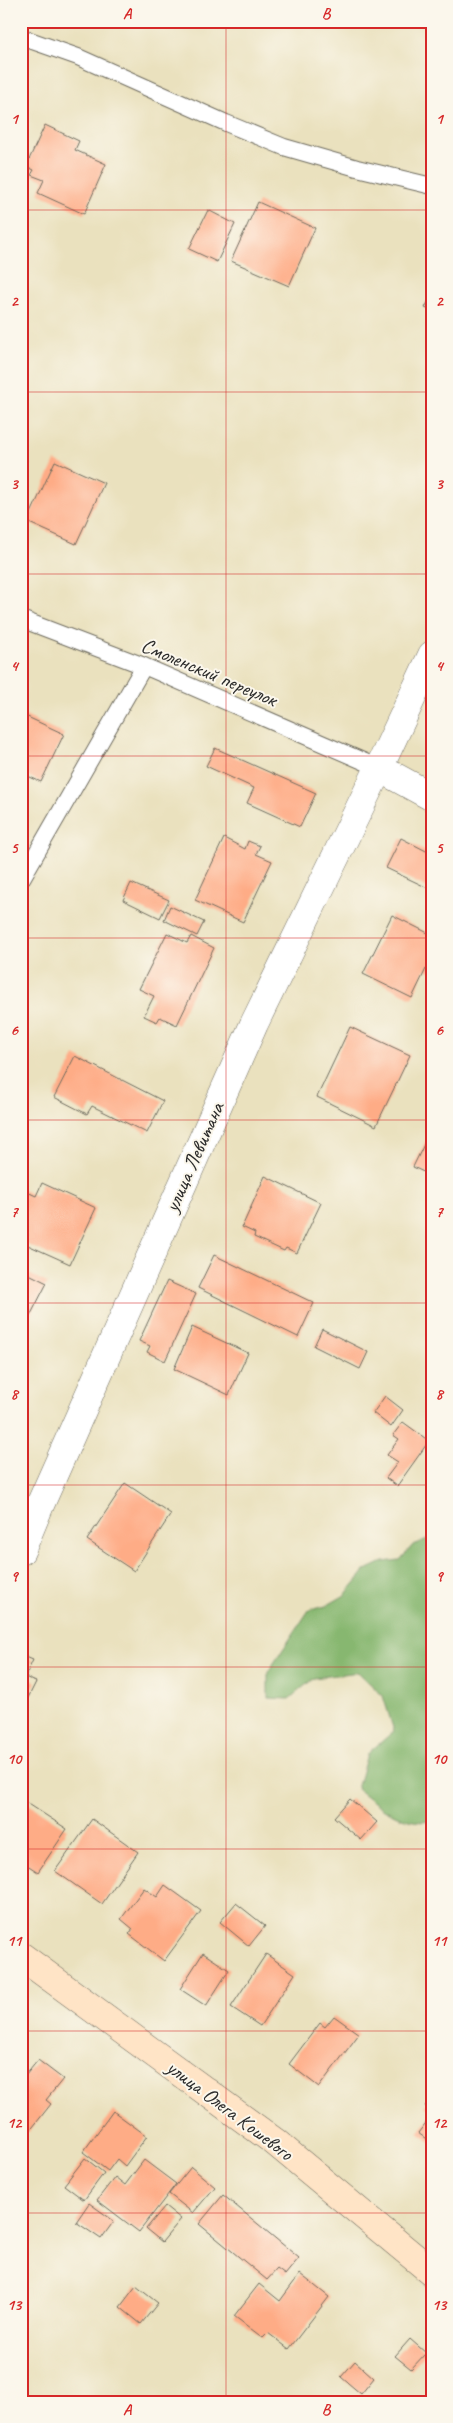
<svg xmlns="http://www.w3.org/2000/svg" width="453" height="2423" font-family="Caveat,sans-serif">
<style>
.forest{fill:#87b770;stroke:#59714e}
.building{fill:#feac86}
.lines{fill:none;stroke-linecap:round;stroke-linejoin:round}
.lane-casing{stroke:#6e6b5e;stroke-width:18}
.street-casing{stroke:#6e6b5e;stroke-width:29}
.secondary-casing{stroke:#6e6b5e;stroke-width:29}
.lane{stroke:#fff;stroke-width:16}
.street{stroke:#fff;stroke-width:28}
.secondary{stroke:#ffe4c6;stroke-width:28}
.grid{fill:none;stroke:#d62828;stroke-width:1;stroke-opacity:0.55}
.labels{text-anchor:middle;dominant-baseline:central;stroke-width:4;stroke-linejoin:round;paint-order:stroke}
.street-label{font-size:21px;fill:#2b2b2b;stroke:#fbf7ec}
.neatline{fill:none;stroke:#d62828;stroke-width:2}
.grid-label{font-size:16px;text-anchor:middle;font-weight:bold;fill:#d62828}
</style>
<rect width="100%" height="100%" fill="#fbf7ec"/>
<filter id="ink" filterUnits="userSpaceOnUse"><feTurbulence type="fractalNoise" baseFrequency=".02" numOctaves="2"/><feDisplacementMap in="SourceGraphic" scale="10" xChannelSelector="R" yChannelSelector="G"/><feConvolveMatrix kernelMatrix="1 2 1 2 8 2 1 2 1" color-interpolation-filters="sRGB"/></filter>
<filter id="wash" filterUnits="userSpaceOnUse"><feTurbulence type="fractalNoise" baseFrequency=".0096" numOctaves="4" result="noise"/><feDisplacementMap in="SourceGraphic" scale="20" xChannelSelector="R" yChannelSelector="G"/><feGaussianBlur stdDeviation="1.12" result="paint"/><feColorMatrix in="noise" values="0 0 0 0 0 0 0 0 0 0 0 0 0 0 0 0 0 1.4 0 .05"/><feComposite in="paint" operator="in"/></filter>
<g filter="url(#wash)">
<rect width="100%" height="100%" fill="#eae1be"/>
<path class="forest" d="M432 1537V1821C402 1826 379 1806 357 1789L367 1754 394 1731 383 1696 358 1672 314 1678 289 1699 268 1698V1672L309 1610 326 1606 345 1595 366 1570 383 1562 400 1560 413 1545Z"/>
<g id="blocks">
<path class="building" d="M45 125 79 141 75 150 106 164 84 214 38 193 44 180 31 175 34 170 26 166Z
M21 198 27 201 21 213Z
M258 202 315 228 289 286 231 261Z
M208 210 235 224 217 262 189 249Z
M432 294V311L425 308Z
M21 457 27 460 21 472Z
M55 461 104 483 76 544 27 522Z
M21 714 64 734 41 782 21 773Z
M215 748 316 793 300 827 247 803 254 788 206 766Z
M224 838 245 849 248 841 260 846 256 854 272 861 243 922 195 900Z
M401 838 432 854V890L386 868Z
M131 883 169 900 160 918 123 900Z
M170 906 204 922 197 936 164 920Z
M392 915 432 935V972L426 969 412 998 363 974Z
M167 933 187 943 191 936 214 948 177 1025 160 1017 157 1022 144 1016 154 996 139 989Z
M350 1027 410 1055 376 1126 317 1097Z
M75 1056 163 1101 147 1133 92 1106 87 1114 54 1097Z
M432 1128V1176L413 1167Z
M265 1176 321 1203 297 1253 286 1248 284 1251 254 1237 255 1233 242 1227Z
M42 1183 96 1208 70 1264 21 1242V1189L36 1196Z
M214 1255 314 1303 298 1337 198 1288Z
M21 1270 47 1283 30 1316 21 1312Z
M167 1281 196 1294 165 1361 147 1352 150 1346 139 1341Z
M192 1327 248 1353 229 1395 174 1369Z
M322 1329 368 1352 360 1369 314 1346Z
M385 1396 403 1410 391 1427 373 1413Z
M403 1422 429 1441 397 1486 386 1478 398 1462 387 1455 399 1439 393 1435Z
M125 1483 171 1514 134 1571 87 1540Z
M21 1655 33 1660 25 1677 36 1682 21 1712Z
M21 1799 67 1829 38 1872 21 1861Z
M350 1799 377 1822 361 1840 334 1817Z
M92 1819 138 1852 102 1904 55 1871Z
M165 1885 201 1911 164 1961 129 1934 133 1929 121 1919 144 1888 157 1897Z
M236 1903 265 1926 249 1946 220 1922Z
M203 1953 229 1970 206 2006 180 1989Z
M266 1954 295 1974 260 2026 231 2007Z
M334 2016 359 2034 319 2087 289 2064 320 2023 325 2027Z
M38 2060 63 2079 46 2100 51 2104 29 2132 21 2125V2081Z
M432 2098V2111L425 2106Z
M113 2111 147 2136 125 2166 117 2159 108 2171 83 2152Z
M432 2115V2143L418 2133Z
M85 2158 104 2173 84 2200 64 2185Z
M144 2160 176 2184 139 2232 97 2200 115 2177 125 2185Z
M191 2167 215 2187 193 2213 169 2194Z
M223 2195 299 2258 285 2275 277 2269 267 2280 199 2224Z
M89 2203 114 2221 101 2239 76 2222Z
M165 2206 181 2219 162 2242 146 2229Z
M300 2274 329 2297 289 2349 268 2333 263 2338 234 2316 259 2284 280 2301Z
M136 2286 158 2303 141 2324 120 2307Z
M410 2339 426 2353 411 2369 395 2356Z
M355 2361 374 2378 361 2394 341 2377Z
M432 2390V2402H421Z"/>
</g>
</g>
<g filter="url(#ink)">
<use href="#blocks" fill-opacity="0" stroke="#6e6b5e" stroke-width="1"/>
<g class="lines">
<g class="lane-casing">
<path id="lane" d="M21 37 78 57 226 123 284 147 357 168 432 186
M21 619 144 666 379 768
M21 880 144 666"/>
</g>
<g class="street-casing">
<path id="street" d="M379 768 432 797
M21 1551 40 1505 254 1024 379 768 432 655"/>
</g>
<g class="secondary-casing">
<path id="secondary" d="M21 1956 275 2142 432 2272"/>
</g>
<use href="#lane" class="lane"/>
<use href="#street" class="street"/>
<use href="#secondary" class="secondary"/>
</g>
</g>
<path class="grid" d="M226 21V2402M21 210H432M21 392H432M21 574H432M21 756H432M21 938H432M21 1120H432M21 1303H432M21 1485H432M21 1667H432M21 1849H432M21 2031H432M21 2213H432"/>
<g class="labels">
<g class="street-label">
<text transform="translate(209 672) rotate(23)">Смоленский переулок</text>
<text transform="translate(194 1157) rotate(-66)">улица Левитана</text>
<text transform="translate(230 2110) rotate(37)">улица Олега Кошевого</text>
</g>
</g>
<rect width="453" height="2423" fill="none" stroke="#fbf7ec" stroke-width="55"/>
<rect x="28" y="28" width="398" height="2368" class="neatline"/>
<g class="grid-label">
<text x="127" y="19">A</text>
<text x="326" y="19">B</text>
<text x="14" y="124">1</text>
<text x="439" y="124">1</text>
<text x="14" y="306">2</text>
<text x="439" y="306">2</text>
<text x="14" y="489">3</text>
<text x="439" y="489">3</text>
<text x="14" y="671">4</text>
<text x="439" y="671">4</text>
<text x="14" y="853">5</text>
<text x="439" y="853">5</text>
<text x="14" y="1035">6</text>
<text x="439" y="1035">6</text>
<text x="14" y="1217">7</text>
<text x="439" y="1217">7</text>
<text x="14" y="1399">8</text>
<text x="439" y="1399">8</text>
<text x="14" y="1581">9</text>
<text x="439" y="1581">9</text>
<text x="14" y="1764">10</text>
<text x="439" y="1764">10</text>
<text x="14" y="1946">11</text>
<text x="439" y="1946">11</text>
<text x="14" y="2128">12</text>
<text x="439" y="2128">12</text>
<text x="14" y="2310">13</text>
<text x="439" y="2310">13</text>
<text x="127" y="2415">A</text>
<text x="326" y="2415">B</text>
</g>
</svg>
